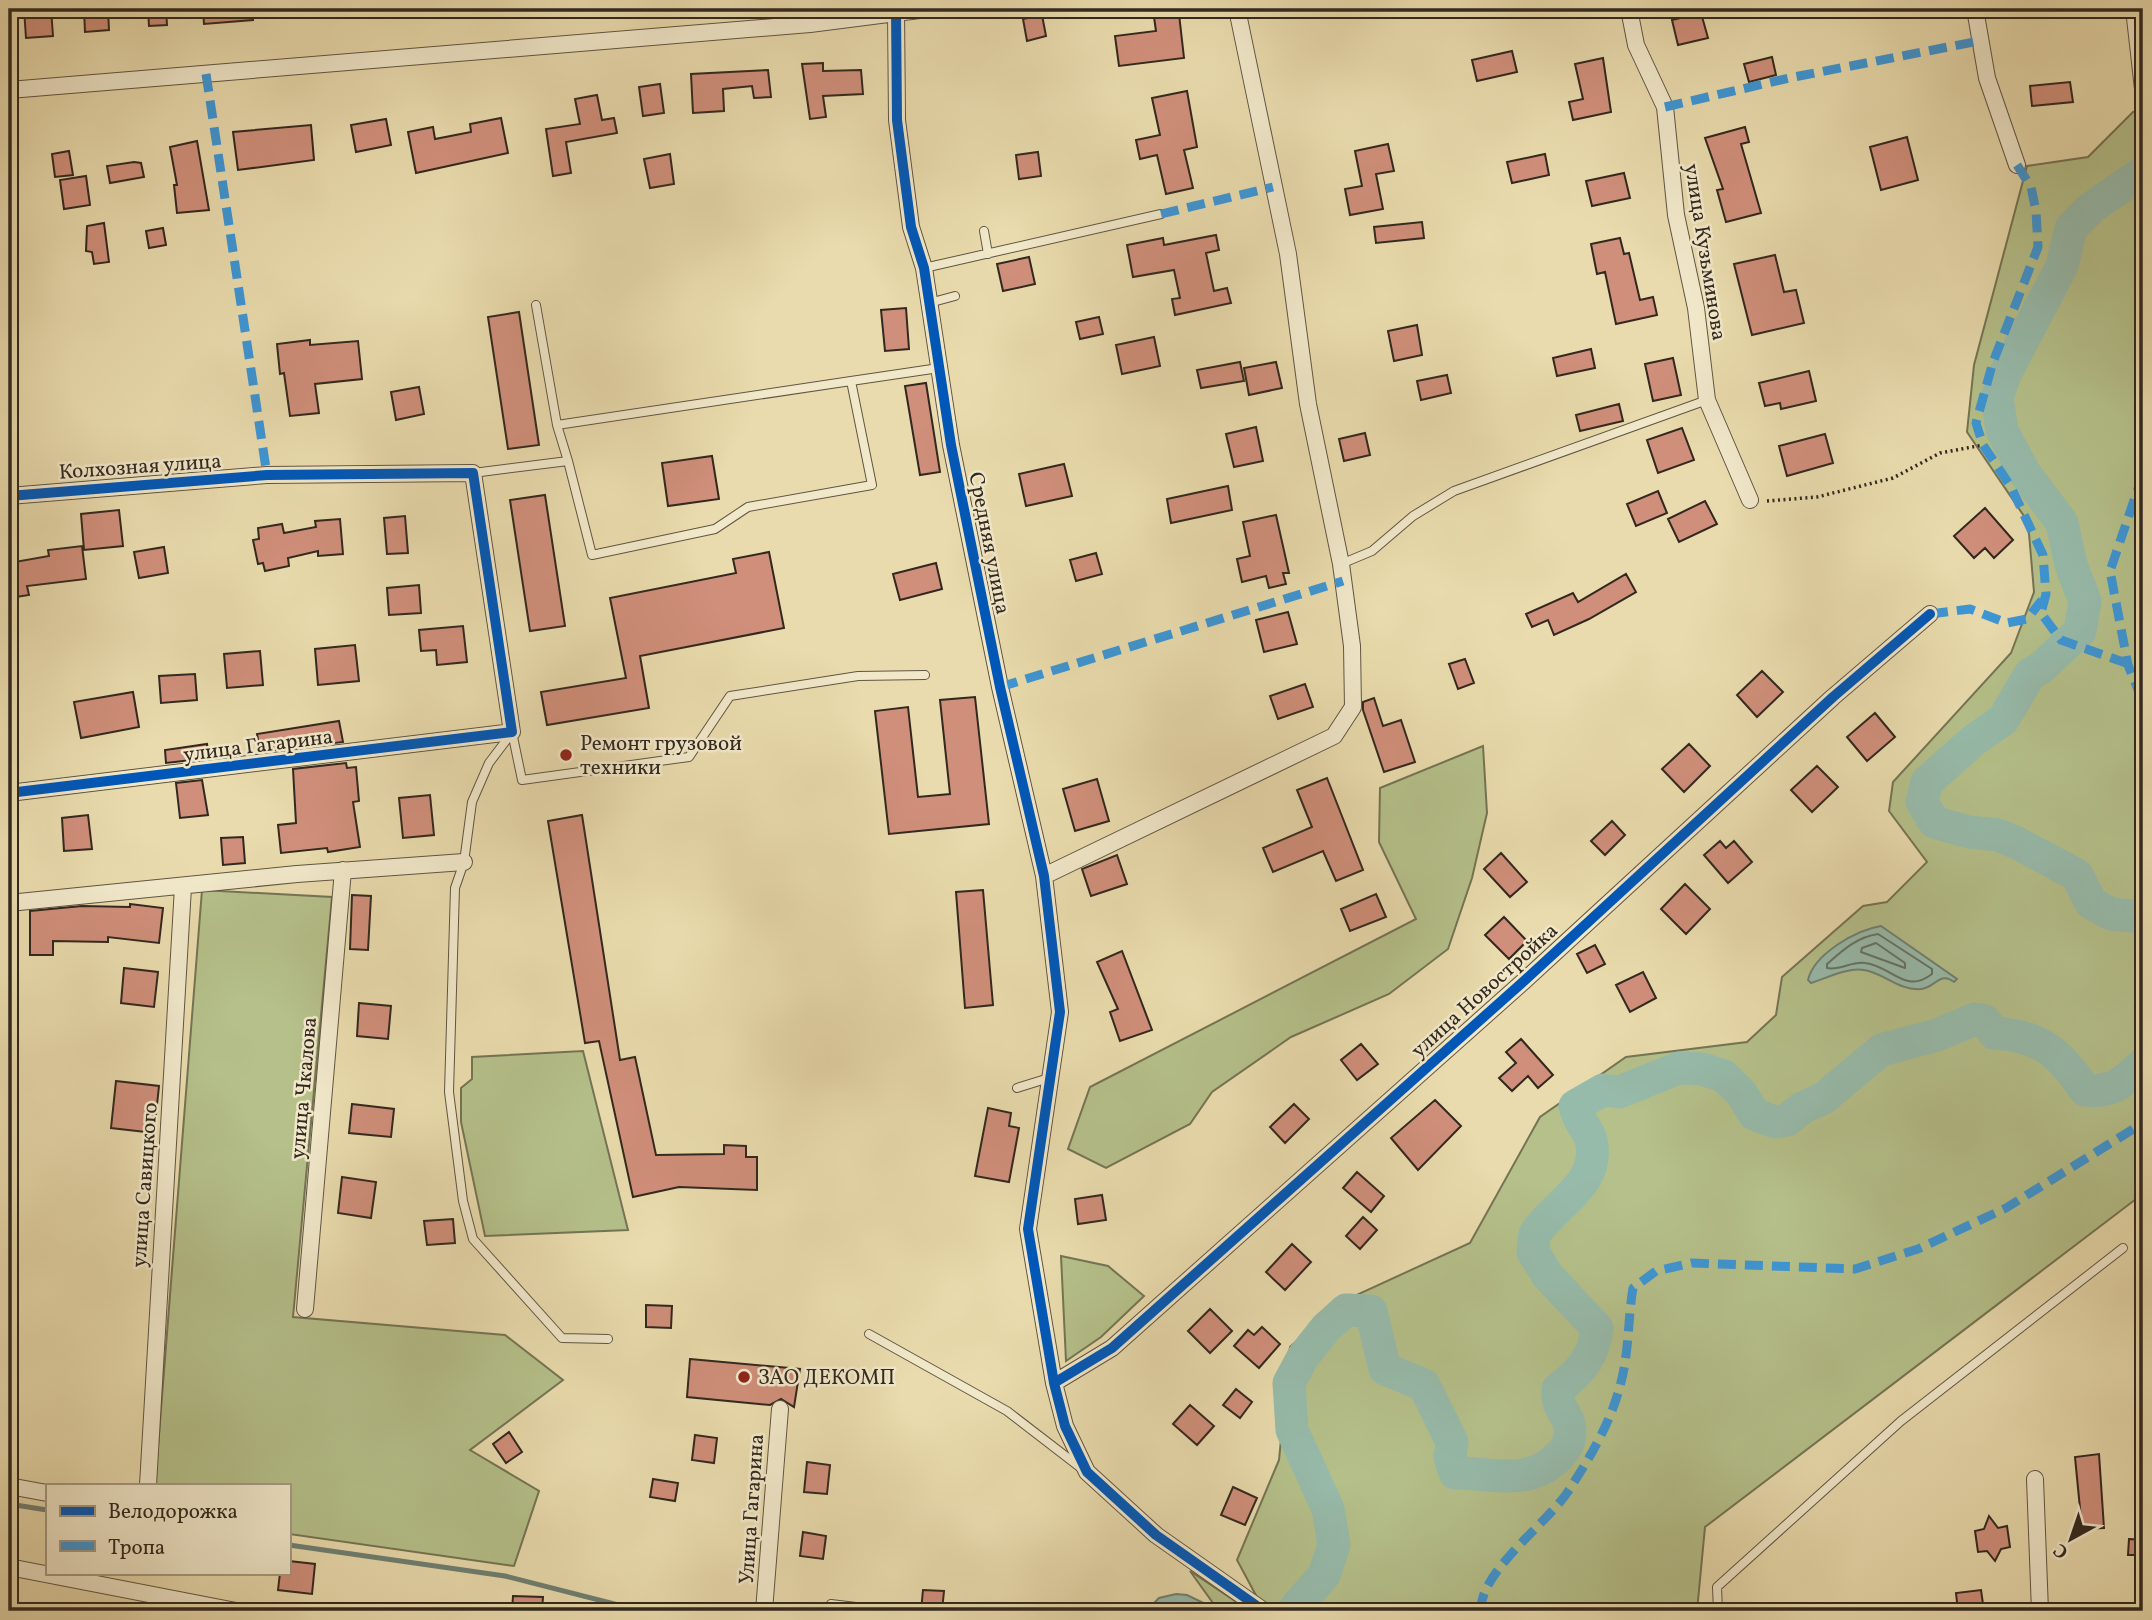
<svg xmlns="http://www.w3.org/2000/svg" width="2152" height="1620" viewBox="0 0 2152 1620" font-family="Vollkorn,serif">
	<rect width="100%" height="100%" fill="#e9dbad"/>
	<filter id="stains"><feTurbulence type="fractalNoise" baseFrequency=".00286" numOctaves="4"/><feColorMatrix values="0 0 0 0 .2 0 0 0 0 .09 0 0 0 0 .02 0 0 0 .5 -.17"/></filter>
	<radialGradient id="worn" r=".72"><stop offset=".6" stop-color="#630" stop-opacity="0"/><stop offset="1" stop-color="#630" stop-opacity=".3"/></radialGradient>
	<path fill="#b5c08a" stroke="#747454" stroke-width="2" d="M2143,110V1201L2136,1199L1705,1527L1697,1611H1274L1259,1601L1237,1560L1279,1460L1290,1347L1339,1303L1470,1243L1540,1117L1626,1057L1747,1042L1776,1015L1782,977L1863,906L1887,902L1927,862L1889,811L1893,782L2011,653L2034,592L2028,522L1967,432L1974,365L2027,166L2088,157L2133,112Z
		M1483,746L1487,813L1472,878L1448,949L1389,994L1291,1037L1212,1092L1190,1124L1106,1168L1068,1149L1090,1087L1416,919L1379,842L1380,788Z
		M202,890L332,897L293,1317L505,1335L563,1380L470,1450L539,1491L514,1566L289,1534V1485H155Z
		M583,1051L628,1230L485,1236L461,1122V1088L472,1079V1057Z
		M1061,1256L1108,1266L1144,1296L1101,1337L1066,1361Z
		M1190,1571L1250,1611L1218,1610Z"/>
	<path fill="#97bbab" stroke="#6f8073" stroke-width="2" d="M1881,926L1957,979L1954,982C1939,971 1935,988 1921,989C1899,991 1884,973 1864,970C1848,967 1827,978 1811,983L1808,980C1814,954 1856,930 1881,926Z
		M1176,1594L1187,1595L1220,1611H1146L1159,1598Z"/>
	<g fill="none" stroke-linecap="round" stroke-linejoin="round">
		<path stroke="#647265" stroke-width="2" d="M1878,934L1932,969V974C1905,995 1892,966 1865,963C1852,961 1839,971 1827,968V964C1843,950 1857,937 1878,934Z
			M1876,943L1905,963V968L1861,952L1862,948Z"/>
		<path stroke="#6f8073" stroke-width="5" d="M9,1504L47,1510
			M289,1545L505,1576L642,1611"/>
		<path stroke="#97bbab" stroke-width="33" d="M2143,172L2091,208L2071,228L2062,266L2005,374L1997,398L2002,430L2009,444L2024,472L2062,523L2071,565L2085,601L2080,631L2041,668L2030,674L2003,720L1974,740L1927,782L1922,802L1934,822L1969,832L1998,835L2017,843L2077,875L2091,903L2111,914L2143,917
			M1296,1607L1324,1575L1334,1545L1328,1509L1292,1430L1289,1383L1303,1357L1326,1328L1346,1310L1371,1311L1385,1369L1424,1385L1452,1442L1450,1458L1455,1473C1492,1473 1528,1487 1558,1457C1566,1449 1571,1442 1570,1429C1569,1413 1556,1410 1558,1389C1581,1372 1594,1356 1597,1328L1548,1276L1533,1252C1534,1245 1533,1236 1537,1231C1558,1202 1601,1183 1591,1140C1588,1129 1578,1122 1575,1106L1603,1090L1619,1092L1679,1068L1702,1069L1724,1076L1742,1094L1754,1114L1775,1122L1787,1120L1802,1108L1824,1098L1881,1050L1937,1035L1975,1019L1985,1021L1994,1033C2041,1036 2059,1052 2085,1090C2111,1094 2125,1081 2143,1064"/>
	</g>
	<path fill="#d08f7b" stroke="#32281f" stroke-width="2" d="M24,9H51L53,36L26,38Z
		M84,9H108L109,30L85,32Z
		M148,9H166L167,25L149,26Z
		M203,9H253V20L204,24Z
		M1701,13L1708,38L1678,45L1672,20Z
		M1179,14L1184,58L1119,66L1115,36L1156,31L1154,17Z
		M1042,15L1046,36L1027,41L1023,19Z
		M1512,51L1517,72L1477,81L1472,60Z
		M1772,57L1776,75L1749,82L1744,64Z
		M1603,58L1611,112L1573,120L1569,102L1583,99L1575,64Z
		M823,63V71L861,70L863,94L823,96L826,117L810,119L802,64Z
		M768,70L771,97L754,98L752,86L723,89L724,111L693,113L691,74Z
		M2070,82L2073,102L2032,106L2030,86Z
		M660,84L664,113L643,116L639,87Z
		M1187,91L1197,147L1184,150L1193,188L1166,194L1157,155L1140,159L1136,140L1160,135L1152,98Z
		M597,95L602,120L614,118L617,133L566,142L571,173L553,176L546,129L580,124L575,99Z
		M501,118L508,153L416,173L408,132L433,127L435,139L471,132L470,124Z
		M386,119L391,145L356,152L351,125Z
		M311,125L314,160L238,170L233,132Z
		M1745,127L1749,142L1741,144L1761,213L1726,222L1717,190L1723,189L1705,138Z
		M1907,137L1918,180L1881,190L1870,147Z
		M197,141L209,210L177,213L174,185H177L170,147Z
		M1388,144L1394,171L1376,174L1383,209L1350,215L1345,189L1362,186L1355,151Z
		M69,151L73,175L55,177L52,154Z
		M1038,152L1041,176L1019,179L1016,155Z
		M670,154L674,184L650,188L644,159Z
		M1545,154L1549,175L1512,183L1507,162Z
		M134,162L141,163L144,177L110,183L107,166Z
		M1624,173L1630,198L1592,206L1586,181Z
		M86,176L90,205L64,209L60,180Z
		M1422,222L1424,238L1376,243L1374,227Z
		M104,223L109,262L94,264L92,252L86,251L87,226Z
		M163,228L166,245L149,248L146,231Z
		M1216,235L1219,250L1206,253L1214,291L1227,288L1231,303L1175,315L1172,299L1180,298L1174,270L1133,277L1127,245L1163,238L1164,245Z
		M1620,238L1624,254L1629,253L1640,300L1653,297L1657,315L1616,324L1605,272L1597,274L1591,244Z
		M1775,255L1784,292L1796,290L1804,323L1752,335L1734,264Z
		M1029,257L1035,284L1003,291L997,264Z
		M906,308L909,349L885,351L881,310Z
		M519,312L539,445L508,449L488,317Z
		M1099,317L1103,334L1080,339L1076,322Z
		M1417,325L1422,355L1394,361L1388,331Z
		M1154,337L1160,366L1122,374L1116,345Z
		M310,340V345L358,341L362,379L315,384L319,413L290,416L284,373L280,374L277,344Z
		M1591,349L1595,368L1557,376L1553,358Z
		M1673,358L1681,395L1653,401L1645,364Z
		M1240,362L1244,381L1201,388L1197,370Z
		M1276,362L1282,388L1249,395L1244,368Z
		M1809,371L1816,401L1781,409L1780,403L1765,406L1759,383Z
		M1447,375L1451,393L1421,400L1417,381Z
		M926,383L940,472L920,475L905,386Z
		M419,387L424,414L396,420L391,392Z
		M1619,404L1623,421L1580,431L1576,415Z
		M1256,427L1263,461L1234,467L1226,434Z
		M1682,428L1694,460L1658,473L1647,440Z
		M1365,433L1370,455L1344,461L1339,439Z
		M1825,434L1833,463L1787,476L1779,446Z
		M712,456L719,499L668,506L662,463Z
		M1064,464L1072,496L1026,506L1019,474Z
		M1228,486L1232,510L1171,523L1167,499Z
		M1658,491L1667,513L1636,526L1627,504Z
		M545,495L565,626L530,631L510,500Z
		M1705,501L1717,524L1679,542L1668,519Z
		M1985,508L2013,540L1994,558L1985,548L1974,558L1954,536Z
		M119,510L123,546L84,550L81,514Z
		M1276,515L1289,573H1283L1286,584L1269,588L1266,576L1242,582L1237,559L1250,556L1243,522Z
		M405,516L408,553L387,554L384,518Z
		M340,519L343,554L318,556V551L288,558L289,566L265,571L263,563L258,564L253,540L259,539L258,528L282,524L284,533L316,527L315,521Z
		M82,546L86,579L27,586L29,595L9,598V563L49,556L48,550Z
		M164,547L168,573L139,578L134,552Z
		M769,552L784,628L640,656L649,708L547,725L541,692L626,678L610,598L736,573L733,559Z
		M1096,553L1102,574L1076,581L1070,560Z
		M936,563L942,589L900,600L893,574Z
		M1626,574L1636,592L1589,619L1554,635L1548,620L1532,627L1526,614L1573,593L1578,602Z
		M419,585L421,613L389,615L387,588Z
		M1288,612L1297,644L1264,652L1256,620Z
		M463,626L467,662L437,665L436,650L421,651L419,630Z
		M355,645L359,681L318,685L315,649Z
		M260,651L263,685L227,688L224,654Z
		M1465,659L1474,683L1458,689L1449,664Z
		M1762,671L1783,692L1757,717L1737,695Z
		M195,674L197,700L161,703L159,676Z
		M1305,684L1313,707L1278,719L1270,696Z
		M133,692L139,727L81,738L74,702Z
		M975,697L989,824L889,834L875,711L908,707L918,797L950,794L940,700Z
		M1374,698L1383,726L1401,720L1415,762L1384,772L1363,710V702Z
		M1875,713L1895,737L1867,761L1847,737Z
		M339,721L343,742L260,752L257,734Z
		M207,744L209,758L166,763L165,750Z
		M1689,744L1710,766L1684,792L1662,769Z
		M346,763L347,768L356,767L359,801L353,802L360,847L328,852L327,848L281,853L278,825L296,823L293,769Z
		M1817,766L1838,787L1812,812L1791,790Z
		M1327,778L1363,870L1336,881L1323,851L1273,872L1263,848L1312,827L1297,790Z
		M1097,779L1109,821L1075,831L1063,789Z
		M202,780L208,815L180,818L176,783Z
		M430,795L434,835L403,838L399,798Z
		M88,815L92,849L64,851L62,818Z
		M582,815L620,1060L635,1057L656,1155L724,1154V1145L746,1146V1157H757V1190L679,1187L633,1197L599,1041L585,1043L548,821Z
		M1612,821L1625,835L1605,855L1591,841Z
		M243,837L245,863L223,865L221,838Z
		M1720,841L1726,848L1734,841L1752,862L1728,883L1704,855Z
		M1501,853L1527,882L1510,897L1484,869Z
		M1117,855L1127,884L1091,896L1082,869Z
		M1685,884L1710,909L1686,934L1661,909Z
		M983,890L993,1005L965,1008L956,892Z
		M1376,894L1386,917L1350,931L1341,909Z
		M352,895L371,896L368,950L350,949Z
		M130,904L163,908L159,943L108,937V942L53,941V955H30V911L82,906L130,907Z
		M1504,917L1527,941L1509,959L1485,935Z
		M1595,945L1605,964L1587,973L1577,954Z
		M1122,951L1152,1030L1120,1041L1110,1012L1118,1009L1097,962Z
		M124,968L158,972L154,1007L121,1003Z
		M1643,972L1656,998L1630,1012L1616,985Z
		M359,1003L391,1006L388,1039L357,1036Z
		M1521,1039L1553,1075L1538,1088L1528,1076L1512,1091L1499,1078L1516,1063L1506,1052Z
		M1361,1044L1378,1064L1357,1080L1341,1060Z
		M116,1081L159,1086L154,1133L111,1128Z
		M1435,1100L1461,1126L1418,1170L1391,1138Z
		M352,1104L394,1109L391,1137L349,1133Z
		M1294,1104L1309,1119L1285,1143L1270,1127Z
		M988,1108L1011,1113L1009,1126L1019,1128L1009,1182L975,1176Z
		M1357,1172L1384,1196L1371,1212L1343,1188Z
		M342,1177L376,1182L371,1218L338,1213Z
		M1102,1195L1106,1220L1078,1224L1075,1199Z
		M1363,1217L1377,1230L1360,1249L1346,1236Z
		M453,1219L455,1243L427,1245L424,1221Z
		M1292,1244L1311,1262L1285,1290L1266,1272Z
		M646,1305L672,1306L671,1328L646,1327Z
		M1210,1309L1232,1331L1210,1353L1188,1331Z
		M1262,1327L1280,1344L1259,1368L1234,1346L1248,1330L1254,1335Z
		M690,1359L800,1369L794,1407L781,1399L770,1405L687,1397Z
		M1236,1389L1252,1402L1240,1418L1223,1405Z
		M1190,1405L1214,1426L1197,1445L1173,1424Z
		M509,1432L522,1452L506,1463L493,1444Z
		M695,1435L717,1438L714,1463L692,1460Z
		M2099,1454L2104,1528L2082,1529L2075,1457Z
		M807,1462L830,1465L827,1494L804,1492Z
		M653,1479L678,1483L675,1501L650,1497Z
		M1233,1487L1257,1498L1245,1525L1221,1515Z
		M1989,1516L1998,1528L2007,1526L2010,1547L2001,1549L1995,1561L1987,1551L1978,1552L1975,1531L1984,1529Z
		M803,1532L826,1536L823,1559L800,1556Z
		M2129,1539L2143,1540V1555H2128Z
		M289,1561L315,1564L312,1594L278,1590L280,1573H289Z
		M923,1590L944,1591L942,1611H921Z
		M1981,1590L1984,1611H1958L1956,1593Z
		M513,1596L543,1597L542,1611H512Z"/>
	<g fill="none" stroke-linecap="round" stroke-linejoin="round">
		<g stroke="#605542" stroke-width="10">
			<path id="lane" d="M984,231L988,254
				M924,268L1161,214
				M929,303L955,296
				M851,381L939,368
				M557,425L568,461
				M473,473L568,461L592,555L715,529L748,507L872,485L851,381L557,425L536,305
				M1341,564L1372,551L1413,516L1454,491L1707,400
				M512,732L522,780L689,757L730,696L858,676L925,675
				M511,734L489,763L472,802L464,862L455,888L449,1092L463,1201L473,1239L562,1338L608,1339
				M1017,1088L1049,1078
				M869,1334L1007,1411L1081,1468
				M831,1604L889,1611
				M1718,1611L1717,1587L1901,1421L2123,1248"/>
		</g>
		<g stroke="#605542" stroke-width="18">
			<path id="street" d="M896,9L897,120L911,227L924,268L951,445L1000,687L1044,876L1060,1012L1028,1229L1054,1383L1065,1426L1087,1472L1156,1535L1264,1611
				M1629,9L1636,45L1665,107L1676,215L1696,308L1707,400L1750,500
				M1975,9L1987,78L2017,165
				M2134,9L2143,89
				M9,90L810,24L927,9
				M9,496L267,475L473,473L512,732L9,793
				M1044,876L1334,736L1353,707L1352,646L1341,564L1308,404L1288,254L1237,9
				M9,903L297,874L464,862
				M305,1309L343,870
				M1054,1383L1112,1348L1524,981L1833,697L1930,614
				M2035,1479L2040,1611
				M148,1485L183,887
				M9,1486L47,1493
				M9,1567L236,1611
				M764,1611L780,1409"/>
		</g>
		<path stroke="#32281f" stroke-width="3.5" stroke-dasharray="2 3.5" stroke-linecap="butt" d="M1767,501L1817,497L1893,478L1940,453L1983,445"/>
		<use href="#lane" stroke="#f1e8ca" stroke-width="8"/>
		<use href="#street" stroke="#f1e8ca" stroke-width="16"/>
		<path stroke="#3d96d5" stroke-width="9" stroke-dasharray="18 9" stroke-linecap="butt" d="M206,74L267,475
			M1665,107L1789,78L1979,41
			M2017,165L2031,187L2036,211L2038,247L1993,362L1976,423L1983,445L2011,487L2043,555L2046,594L2041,613L2061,640L2143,669
			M1161,214L1273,187
			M2143,474L2110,571L2128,665L2143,702
			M1930,614L1970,609L2007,623L2027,619L2042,600
			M1000,687L1343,581
			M1481,1611C1479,1573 1544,1526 1567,1493C1590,1458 1613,1419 1622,1378C1629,1349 1628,1317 1633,1288L1656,1271L1692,1263L1855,1269L1918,1249L2006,1208L2143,1123"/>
		<g stroke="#f1e8ca" stroke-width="15">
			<path id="cycleway" d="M896,9L897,120L911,227L924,268L951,445L1000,687L1044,876L1060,1012L1028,1229L1054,1383L1065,1426L1087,1472L1156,1535L1264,1611
				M9,496L267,475L473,473L512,732L9,793
				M1054,1383L1112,1348L1524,981L1833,697L1930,614"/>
		</g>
		<use href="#cycleway" stroke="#0057b8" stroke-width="10"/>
	</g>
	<g fill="#8f2418" stroke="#f1e8ca" stroke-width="2.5">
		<circle cx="566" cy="755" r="7"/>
		<circle cx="744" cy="1377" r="7"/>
	</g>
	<g text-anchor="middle" stroke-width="5" stroke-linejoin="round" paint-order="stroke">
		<g font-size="21" fill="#32281f" stroke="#f1e8ca">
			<text transform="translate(1706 252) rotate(81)" y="7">улица Кузьминова</text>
			<text transform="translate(140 466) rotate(-4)" y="7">Колхозная улица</text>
			<text transform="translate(990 543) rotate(79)" y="7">Средняя улица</text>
			<text transform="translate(258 745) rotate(-7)" y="7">улица Гагарина</text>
			<text transform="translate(1484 990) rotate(-42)" y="7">улица Новостройка</text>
			<text transform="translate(303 1088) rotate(-85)" y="7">улица Чкалова</text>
			<text transform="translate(144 1185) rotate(-86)" y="7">улица Савицкого</text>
			<text transform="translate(751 1509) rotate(-86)" y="7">Улица Гагарина</text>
		</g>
		<g font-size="21" fill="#32281f" stroke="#f1e8ca" text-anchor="start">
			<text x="580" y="750">Ремонт грузовой<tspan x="580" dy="24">техники</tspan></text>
			<text x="758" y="1384">ЗАО ДЕКОМП</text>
		</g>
	</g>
	<rect width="2152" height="1620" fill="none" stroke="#e9dbad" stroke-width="35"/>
	<rect x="10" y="10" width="2131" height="1599" fill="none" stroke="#32281f" stroke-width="3.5"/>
	<rect x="18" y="18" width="2117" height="1585" fill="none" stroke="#32281f" stroke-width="2"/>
	<rect x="46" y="1484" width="245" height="91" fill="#f1e8ca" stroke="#a59b86" stroke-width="2"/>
	<rect x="60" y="1506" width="35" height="10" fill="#0057b8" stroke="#a59b86" stroke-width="2"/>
	<text x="108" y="1518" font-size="21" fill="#32281f">Велодорожка</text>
	<rect x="60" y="1541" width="35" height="10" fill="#3d96d5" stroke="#a59b86" stroke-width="2"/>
	<text x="108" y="1554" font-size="21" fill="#32281f">Тропа</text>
	<g transform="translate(2071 1539) rotate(220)" stroke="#f1e8ca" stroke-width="5" paint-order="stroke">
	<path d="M0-5L12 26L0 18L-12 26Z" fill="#32281f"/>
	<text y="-10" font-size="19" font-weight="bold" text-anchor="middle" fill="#32281f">С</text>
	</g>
	<rect width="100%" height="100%" filter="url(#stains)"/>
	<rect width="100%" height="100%" fill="url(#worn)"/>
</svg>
